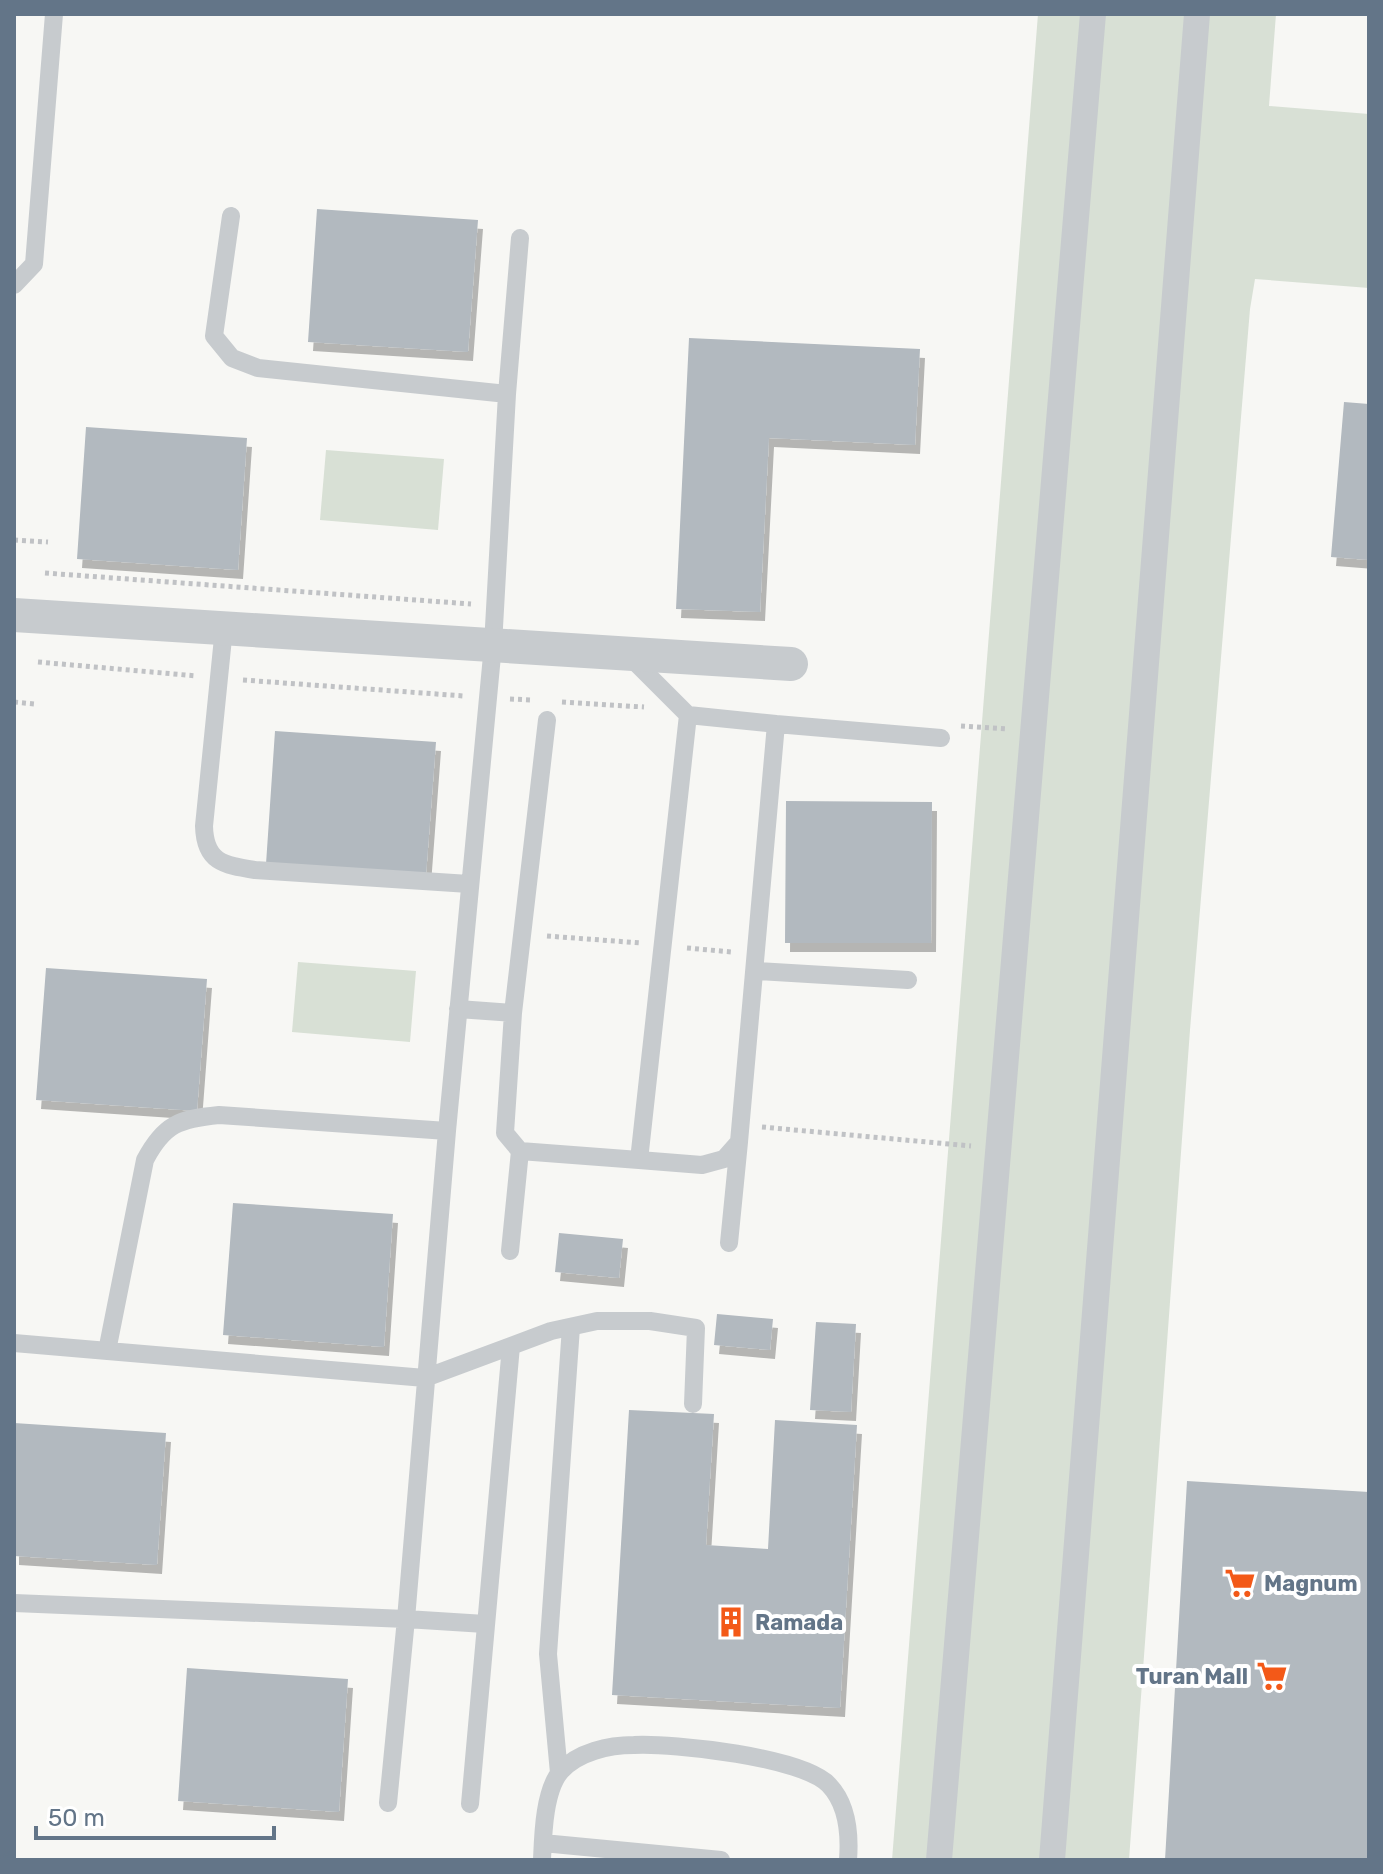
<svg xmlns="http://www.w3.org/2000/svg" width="1383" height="1874" viewBox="0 0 1383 1874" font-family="Rubik,sans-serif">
	<defs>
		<filter id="shadow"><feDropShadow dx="5" dy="9" stdDeviation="0" flood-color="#0004"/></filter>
	</defs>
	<rect width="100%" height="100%" fill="#f7f7f4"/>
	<path fill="#d8e0d5" d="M1038,14H1276L1269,106L1369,114V288L1255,279L1250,309L1190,1030L1129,1860H892Z
		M326,450L444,459L438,530L320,520Z
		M298,962L416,971L410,1042L292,1032Z"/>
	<path fill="#b2b9bf" filter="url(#shadow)" d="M317,209L478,220L468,352L308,342Z
		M689,338L920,349L915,445L769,438L760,612L676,609Z
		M1344,402L1369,404V560L1331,557Z
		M86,427L247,438L238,570L77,559Z
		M275,731L436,742L426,875L266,864Z
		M786,801L932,802L931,943H785Z
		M46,968L207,979L197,1111L36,1100Z
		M233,1203L393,1214L384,1347L223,1335Z
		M559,1233L623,1239L619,1278L555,1272Z
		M717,1314L773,1319L770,1350L714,1345Z
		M816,1322L856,1324L851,1412L810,1410Z
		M629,1410L714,1414L706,1545L768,1549L775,1420L857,1425L840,1708L612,1695Z
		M14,1423L166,1433L157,1565L14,1556Z
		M1187,1481L1369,1492V1860H1165Z
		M187,1668L348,1679L339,1812L178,1801Z"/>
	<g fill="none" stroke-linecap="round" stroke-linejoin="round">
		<path stroke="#c0c2c5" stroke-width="5" stroke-dasharray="4 4" stroke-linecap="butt" d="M14,540L48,542
			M45,573L471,604
			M38,662L197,676
			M243,680L464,696
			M510,699L532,700
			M14,702L35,704
			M562,702L644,707
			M961,726L1007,729
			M547,936L641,943
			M687,948L732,952
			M762,1127L971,1146"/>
		<path stroke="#c7cbce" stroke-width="18" d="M231,216L214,336L232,358L258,368L507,394
			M14,285L34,264L54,14
			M224,628L204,826C205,862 223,865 255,870L469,884
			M776,724L941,738
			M756,971L908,980
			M458,1009L513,1013L547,720
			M513,1013L505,1133L520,1151L639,1160L688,715L629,656
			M639,1160L702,1165L724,1159L739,1142L776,724L688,715
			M729,1243L739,1142
			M510,1251L520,1151
			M14,1343L425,1378L551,1331L597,1321H650L696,1328L693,1404
			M107,1351L145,1160C164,1124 179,1119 219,1115L447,1131
			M14,1603L406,1619L447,1131L493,645L507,394L520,238
			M559,1773L548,1654L571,1327
			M388,1803L406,1619L485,1624
			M470,1804L511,1346
			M543,1843L721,1860
			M542,1860C543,1836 544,1790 561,1771C578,1752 609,1745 634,1745C674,1743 803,1757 829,1785C848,1805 850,1834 848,1860"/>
		<path stroke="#c7cbce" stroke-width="26" d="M939,1860L1093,14
			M1052,1860L1197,14"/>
		<path stroke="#c7cbce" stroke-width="34" d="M14,615L791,664"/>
	</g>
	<defs>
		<g id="supermarket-bare" transform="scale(2.4)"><path d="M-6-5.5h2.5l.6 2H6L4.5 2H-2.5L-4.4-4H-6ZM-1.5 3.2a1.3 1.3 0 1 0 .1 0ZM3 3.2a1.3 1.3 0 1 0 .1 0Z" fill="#f35918" stroke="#fff" stroke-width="2.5" paint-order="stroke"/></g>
		<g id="building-bare" transform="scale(2.4)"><path d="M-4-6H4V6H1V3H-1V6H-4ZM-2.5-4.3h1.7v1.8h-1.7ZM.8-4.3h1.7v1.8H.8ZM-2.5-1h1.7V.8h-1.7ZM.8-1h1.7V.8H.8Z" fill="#f35918" stroke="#fff" stroke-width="2.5" paint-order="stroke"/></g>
	</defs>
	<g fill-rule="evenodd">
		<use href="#supermarket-bare" x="1240" y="1583"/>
		<use href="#building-bare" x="731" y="1622"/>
		<use href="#supermarket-bare" x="1272" y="1676"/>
	</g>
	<g text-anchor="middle" stroke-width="8" stroke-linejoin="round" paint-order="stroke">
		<g font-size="22" font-weight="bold" fill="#637588" stroke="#fff" text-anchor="start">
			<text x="1264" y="1591">Magnum</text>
			<text x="755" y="1630">Ramada</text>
			<text x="1248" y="1684" text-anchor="end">Turan Mall</text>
		</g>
	</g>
	<rect width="1383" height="1874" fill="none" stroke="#637588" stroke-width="32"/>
	<path d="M36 1826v12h238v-12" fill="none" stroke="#637588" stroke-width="4"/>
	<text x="48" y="1826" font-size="24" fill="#637588" stroke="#ffffff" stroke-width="6" paint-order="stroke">50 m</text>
</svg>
